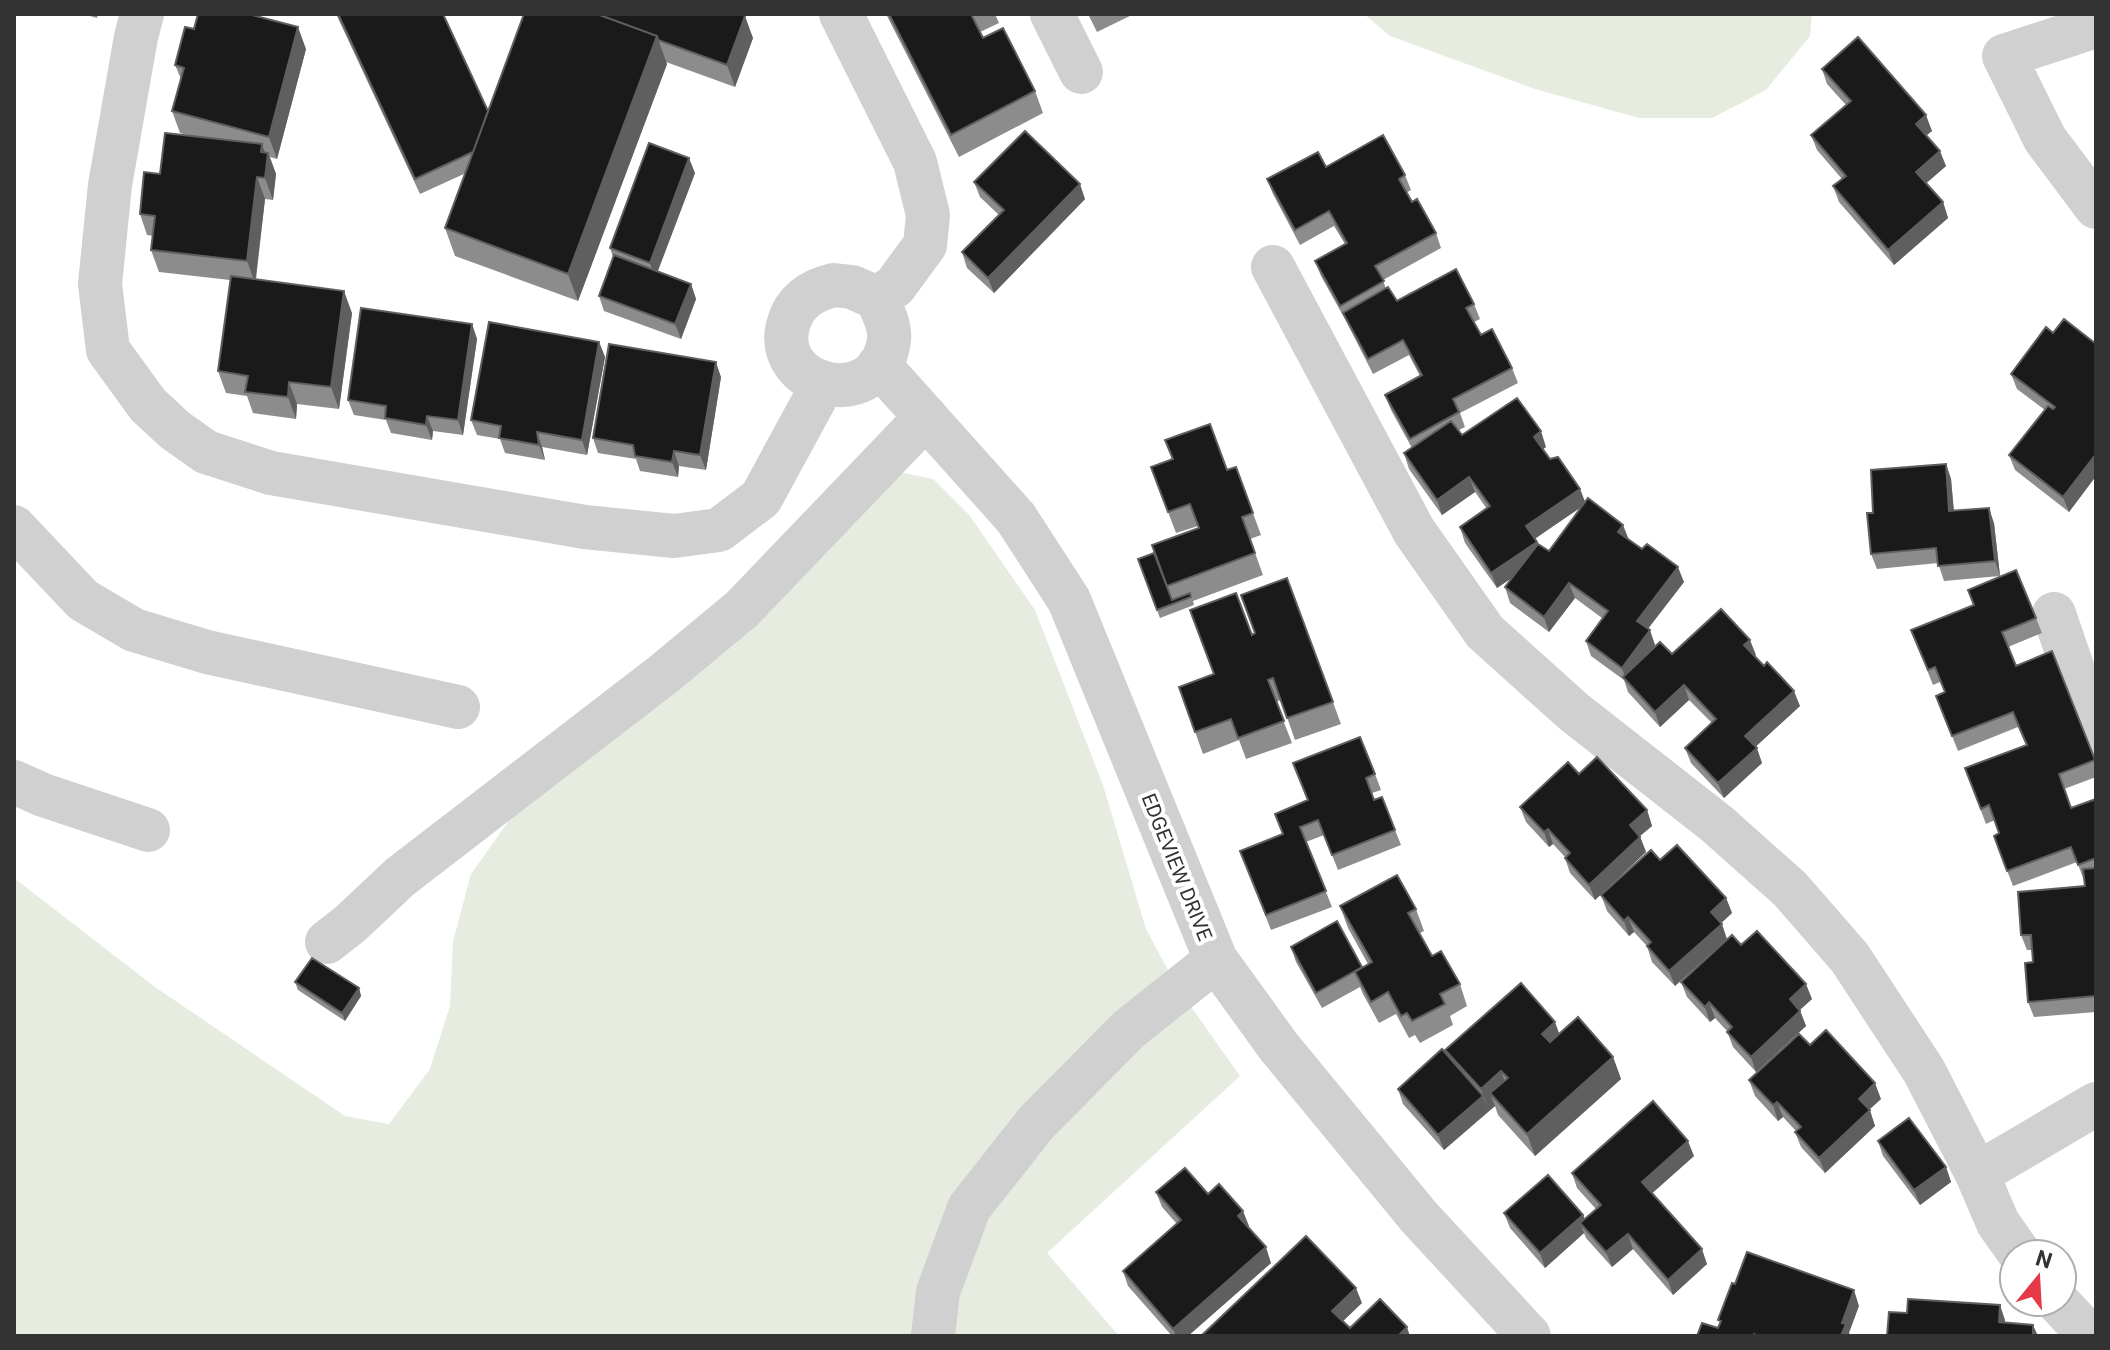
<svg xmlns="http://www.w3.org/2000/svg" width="2110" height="1350" viewBox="0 0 2110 1350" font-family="Roboto,sans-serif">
	<rect width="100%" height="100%" fill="#fff"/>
	<path fill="#e6ecdf" d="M1364,14H1812L1810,36L1766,90L1712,118H1639L1535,89L1390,36Z
		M904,473L933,479L970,516L1035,610L1103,785L1146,929L1177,987L1240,1076L1047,1253L1119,1336H14V878L155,987L345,1116L389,1124L430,1069L450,1006L453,941L471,874L518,808L663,702L876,488Z"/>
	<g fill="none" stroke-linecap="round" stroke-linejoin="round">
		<path stroke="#d0d0d0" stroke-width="44" d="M142,14L136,37L110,185L100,284L108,350L148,405L175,430L206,452L271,473L585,527L674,536L719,530L761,498L823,384
			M841,14L915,162L928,215L925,245L895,286L877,298
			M1052,14L1081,72
			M2096,26L2004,56L2045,139L2096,207
			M1273,267L1414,531L1485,632L1574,712L1717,824L1790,889L1850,958L1924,1071L1977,1174L1998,1223L2020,1254
			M834,285L852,287L877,298C882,311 891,325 889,340C880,414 768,389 789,322C796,300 813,290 834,285Z
			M879,365L1016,518L1069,600L1216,960L1279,1047L1419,1217L1529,1336
			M14,527L83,600L134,630L207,652L458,707
			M2054,614L2096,737
			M14,782L43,795L148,830
			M327,942L350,924L400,877L665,673L742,609L926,417
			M1977,1174L2096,1104
			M2058,1302L2090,1336
			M933,1336L938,1292L969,1208L1036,1123L1129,1029L1216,960"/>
	</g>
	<path fill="#8c8c8c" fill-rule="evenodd" d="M83,14H98L97,18Z
		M336,14H443L488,111L524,14L753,38L735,87L666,62L667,64L578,301L455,256L445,228L466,173L420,194Z
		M886,14H995L999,23L980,32L983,38L1035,91L1043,113L959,157Z
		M1088,14H1134L1097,32Z
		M306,49L277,159L270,157L276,174L273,200L265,199L256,280L352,313L339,409L297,404L296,419L253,413L247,396L226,393L218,371L230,280L159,272L151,250L153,236L147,235L140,214L160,174L191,136L180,133L172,111L181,79L175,65Z
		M1822,69L1932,131L1926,135L1946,166L1926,183L1943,202L1948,218L1894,265L1839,202L1833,186L1842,179L1817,150L1811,135L1846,105L1827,84Z
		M1326,167L1405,175L1411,190L1406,193L1412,202L1436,233L1441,248L1383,280L1386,289L1397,301L1474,304L1480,319L1474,322L1481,335L1512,368L1518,383L1460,413L1465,427L1459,430L1462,435L1546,447L1543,449L1550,459L1580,489L1585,503L1628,539L1684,582L1648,629L1655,645L1651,650L1672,654L1756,655L1755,656L1800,706L1755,747L1762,763L1724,798L1691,763L1685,748L1712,723L1689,700L1660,727L1628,692L1624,680L1591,656L1586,641L1602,618L1575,598L1549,632L1510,603L1505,587L1512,578L1497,588L1465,543L1460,527L1487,509L1475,492L1442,515L1409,469L1404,453L1412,448L1391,410L1385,395L1420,376L1409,355L1373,374L1346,321L1321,276L1315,261L1345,244L1334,226L1300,245L1273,194L1267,179ZM1582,506L1549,551L1537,544L1535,539Z
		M695,173L658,271L691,284L696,299L681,339L604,311L599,296L613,257L610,248Z
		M974,182L1085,199L994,293L967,268L962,252L999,215L980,197Z
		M472,324L477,339L463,435L433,431L432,440L391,433L386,420L354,415L348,400Z
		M2053,333L2096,344V476L2069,512L2015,470L2009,455L2045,410L2017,389L2011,374Z
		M599,342L605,357L587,455L542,447L545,460L505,453L500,439L477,435L471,420Z
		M721,377L706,470L679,466L678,477L640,471L636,459L598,453L593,438Z
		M1946,464L1951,479L1954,511L1994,523L2000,576L1944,581L1938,563L1877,569L1871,554L1873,513Z
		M1151,467L1227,470L1236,467L1261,535L1250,539L1263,575L1193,601L1194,605L1160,618L1138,559L1154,553L1199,528L1198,526L1176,533Z
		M1287,578L1341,724L1295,740L1281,700L1276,702L1292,743L1246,759L1239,740L1203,754L1179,687L1214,675L1252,635L1255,633Z
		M1968,590L2036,618L2042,633L2008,647L2016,666L2052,651L2096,764V777L2064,789L2071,808L2096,799V1012L2034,1017L2028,1002L2033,962L2032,950H2027L2021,935L2085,886L2084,880L2077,862L2013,886L1994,836L1999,833L1995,820L1986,824L1965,768L2026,745L2018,727L1958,751L1936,696L1945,692L1940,682L1933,685L1911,630L1973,605Z
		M1375,774L1381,790L1372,793L1374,800L1395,830L1401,845L1338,870L1324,835L1306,842L1332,907L1271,930L1240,851L1283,834L1275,814Z
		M1579,774L1647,810L1652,826L1640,836L1646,852L1595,900L1570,873L1565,858V857L1553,844L1549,847L1526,822L1520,807Z
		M1660,860L1726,898L1732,913L1721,923L1675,986L1652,962L1647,946L1634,932L1629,936L1607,911L1601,895Z
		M1340,906L1416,909L1424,931L1420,933L1432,956L1460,984L1467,1006L1450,1016L1453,1025L1420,1043L1415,1035L1409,1038L1396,1014L1379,1023L1363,994L1360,987L1322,1008L1296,962L1291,947L1362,968L1368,964L1348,928Z
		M1741,945L1812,999L1800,1010L1806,1026L1756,1072L1733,1047L1727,1031L1715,1018L1710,1022L1687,997L1681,982Z
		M295,982L359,988L361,996L345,1021L298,990Z
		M1560,1034L1613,1057L1621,1079L1535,1156L1498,1115L1495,1106L1444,1150L1403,1104L1398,1089L1447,1054L1445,1050Z
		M1810,1045L1881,1099L1869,1110L1875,1126L1825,1173L1801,1147L1795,1132L1796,1131L1783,1117L1778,1121L1755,1096L1749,1080Z
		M1878,1141L1946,1167L1951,1182L1920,1205L1883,1156Z
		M1694,1156L1652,1193L1707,1264L1673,1295L1633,1249L1612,1267L1586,1238L1584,1233L1545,1268L1510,1228L1504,1213L1583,1215L1585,1219L1596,1209L1577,1188L1572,1173Z
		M1156,1192L1208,1194L1243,1211L1248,1227L1271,1263L1188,1336H1172L1128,1286L1123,1271L1177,1224L1162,1207Z"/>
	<path fill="#5f5f5f" d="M745,16L753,38L735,87L727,65Z
		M298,27L306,49L277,159L269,137Z
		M657,36L667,64L578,301L568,274Z
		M1926,115L1932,131L1922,139L1916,124Z
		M262,144L267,159L268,153L276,174L273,200L265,178L261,152Z
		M1940,151L1946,166L1922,187L1916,172Z
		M689,158L695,173L655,278L650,263Z
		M257,177L265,199L255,283L247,261Z
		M1080,184L1085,199L994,293L988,278Z
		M1943,202L1948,218L1894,265L1888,250Z
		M691,284L696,299L681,339L675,324Z
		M344,291L352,313L339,409L331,387Z
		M472,324L477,339L463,435L458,420Z
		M599,342L605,357L587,455L582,440Z
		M716,362L721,377L706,470L700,455Z
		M289,382L297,404L296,419L288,397Z
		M427,416L433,431L432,440L426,425Z
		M1541,431L1546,447L1539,452L1534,437Z
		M537,432L542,447L545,460L539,445Z
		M674,451L679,466L678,477L672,462Z
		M2096,454V476L2069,512L2063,497Z
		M1946,464L1951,479L1955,526L1949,511Z
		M1469,477L1475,492L1442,515L1437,500Z
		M1580,489L1586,504L1531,541L1526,526Z
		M1989,508L1994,523L2000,576L1995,561Z
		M1623,525L1629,540L1618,532Z
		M1537,542L1542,557L1497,588L1491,573Z
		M1678,567L1684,582L1642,636L1637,621Z
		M1569,583L1575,598L1549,632L1544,617Z
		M1650,630L1655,645L1627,683L1622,668Z
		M1750,640L1756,655L1750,660L1744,645Z
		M1684,685L1689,700L1660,727L1655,712Z
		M1794,691L1800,706L1751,751L1745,736Z
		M1757,748L1762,763L1724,798L1718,783Z
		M1647,810L1652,826L1635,840L1630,825Z
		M1548,829L1553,844L1549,847L1544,832Z
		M1640,837L1646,852L1595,900L1589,885Z
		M1726,898L1732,913L1717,927L1711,912Z
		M1628,917L1634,932L1629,936L1624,921Z
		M1722,924L1727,939L1675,986L1669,971Z
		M1806,984L1812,999L1795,1014L1790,999Z
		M359,988L361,996L345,1021L342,1013Z
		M1709,1002L1715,1018L1710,1022L1705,1007Z
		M1800,1011L1806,1026L1756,1072L1751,1057Z
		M1555,1022L1563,1044L1550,1055L1542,1034Z
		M1613,1057L1621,1079L1535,1156L1527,1134Z
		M1501,1071L1509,1093H1490L1495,1106L1489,1111L1481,1089Z
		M1875,1083L1881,1099L1864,1114L1859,1099Z
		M1483,1096L1489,1111L1444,1150L1438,1135Z
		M1777,1102L1783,1117L1778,1121L1773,1105Z
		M1870,1110L1875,1126L1825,1173L1819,1158Z
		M1688,1141L1694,1156L1648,1197L1642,1182Z
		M1946,1167L1951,1182L1920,1205L1914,1190Z
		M1243,1211L1249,1226L1244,1231L1238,1216Z
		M1583,1215L1589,1230L1580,1223L1584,1233L1545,1268L1540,1253Z
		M1628,1234L1633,1249L1612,1267L1606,1252Z
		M1266,1247L1271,1263L1188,1336H1176L1173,1329Z
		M1702,1249L1707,1264L1673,1295L1668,1280Z
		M1356,1288L1362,1303L1338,1326L1332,1311Z
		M1854,1290L1859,1306L1849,1333L1851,1336H1841L1842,1323Z
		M2000,1305L2005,1320L2004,1336L1999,1322Z
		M2033,1325L2038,1336H2033Z
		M1407,1327L1410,1336H1398Z"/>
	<path fill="#1a1a1a" stroke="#5f5f5f" stroke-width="2" d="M198,14H248L298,27L269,137L172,111L184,68L175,65L185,27L194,29Z
		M338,14H443L488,111L473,152L415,179Z
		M524,14H597L657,36L568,274L445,228Z
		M597,14H740L745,16L727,65L658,40L657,36Z
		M889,14H971L983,38L1003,28L1035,91L951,135Z
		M1858,37L1926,115L1916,124L1940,151L1916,172L1943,202L1888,250L1833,186L1846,176L1811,135L1851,101L1822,69Z
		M1025,131L1080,184L988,278L962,252L1004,210L974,182Z
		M165,133L262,144L261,152L268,153L265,178L257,177L247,261L151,250L155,216L140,214L144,172L160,174Z
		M1383,135L1405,175L1399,179L1412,202L1417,199L1436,233L1375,266L1384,281L1340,306L1315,261L1347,243L1329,211L1295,230L1267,179L1318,152L1326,167Z
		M649,143L689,158L650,263L610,248Z
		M614,255L691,284L675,324L599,296Z
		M1456,269L1474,304L1466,308L1481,335L1492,329L1512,368L1453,399L1459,412L1410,439L1385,395L1422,375L1403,340L1368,359L1343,313L1388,287L1397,301Z
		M231,276L344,291L331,387L289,382L288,397L245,392L248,376L218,371Z
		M361,308L472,324L458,420L427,416L426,425L385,418L386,406L348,400Z
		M2064,319L2096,344V454L2063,497L2009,455L2048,406L2053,409L2055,407L2011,374L2046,327L2053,333Z
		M489,322L599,342L582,440L537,432L539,445L499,438L501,426L471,420Z
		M609,344L716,362L700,455L674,451L672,462L635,456L633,445L593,438Z
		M1517,398L1541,431L1534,437L1550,459L1558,457L1580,489L1526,526L1537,542L1491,573L1460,527L1490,506L1469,477L1437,500L1404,453L1451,421L1462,435Z
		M1210,424L1227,470L1236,467L1253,513L1242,517L1255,553L1167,586L1152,545L1199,528L1190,504L1168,512L1151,467L1173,459L1165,440Z
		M1946,464L1949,511L1989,508L1995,561L1938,566L1936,548L1871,554L1867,513H1873L1871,470Z
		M1588,498L1623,525L1618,532L1642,549L1647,544L1678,567L1637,621L1650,630L1622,668L1586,641L1608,611L1569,583L1544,617L1505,587L1538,544L1549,551Z
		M1154,553L1172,600L1190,593L1191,597L1157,610L1138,559Z
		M2016,570L2036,618L2002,632L2016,666L2052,651L2095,760L2059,774L2071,808L2096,799V858L2078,865L2071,847L2007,871L1994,836L1999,833L1989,805L1981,809L1965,768L2027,745L2020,729L2013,712L1952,736L1936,696L1945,692L1935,667L1928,670L1911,630L1974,605L1968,590Z
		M1287,578L1333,702L1287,718L1273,678L1268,680L1284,721L1238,738L1231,719L1195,732L1179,687L1214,674L1190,610L1236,593L1252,635L1255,633L1241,595Z
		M1721,609L1750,640L1744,645L1764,666L1767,662L1794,691L1745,736L1757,748L1718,783L1685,748L1716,719L1684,685L1655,712L1623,677L1660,642L1672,654Z
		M1360,737L1375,774L1366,778L1374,800L1382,797L1395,830L1332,855L1318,820L1300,827L1326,891L1266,915L1240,851L1283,834L1275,814L1308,800L1293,763Z
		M1597,757L1647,810L1630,825L1640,837L1589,885L1565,858L1570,853L1548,829L1544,832L1520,807L1568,762L1579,774Z
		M1677,845L1726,898L1711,912L1722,924L1669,971L1647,946L1651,942L1628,917L1624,921L1601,895L1651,850L1660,860Z
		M2096,868V1005L2095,996L2028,1002L2025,963L2033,962L2031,935H2021L2018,892L2085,886L2083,869Z
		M1397,875L1416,909L1408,913L1432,956L1441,951L1460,984L1440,994L1445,1004L1412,1021L1407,1013L1401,1016L1388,992L1371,1002L1355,972L1372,962L1340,906Z
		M1337,921L1362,967L1316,993L1291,947Z
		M1757,931L1806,984L1790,999L1800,1011L1751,1057L1727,1032L1732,1027L1709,1002L1705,1007L1681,982L1732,935L1741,945Z
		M312,958L359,988L342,1013L295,982Z
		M1521,983L1555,1022L1542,1034L1550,1042L1578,1017L1613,1057L1527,1134L1490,1093L1508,1078L1501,1071L1481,1089L1445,1050Z
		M1826,1030L1875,1083L1859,1099L1870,1110L1819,1158L1795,1132L1801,1127L1777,1102L1773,1105L1749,1080L1799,1034L1810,1045Z
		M1442,1049L1483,1096L1438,1135L1398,1089Z
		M1653,1101L1688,1141L1642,1182L1702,1249L1668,1280L1628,1234L1606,1252L1580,1223L1601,1205L1572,1173Z
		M1909,1118L1946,1167L1914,1190L1878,1141Z
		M1185,1168L1208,1194L1219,1184L1243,1211L1238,1216L1266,1247L1173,1329L1123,1271L1181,1220L1156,1192Z
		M1548,1175L1583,1215L1540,1253L1504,1213Z
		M1306,1236L1356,1288L1332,1311L1350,1328L1380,1299L1407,1327L1398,1336H1201Z
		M1747,1252L1854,1290L1842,1323L1846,1324L1841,1336H1759L1754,1334L1753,1336H1697L1702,1323L1718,1328L1721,1321L1718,1320L1732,1283L1735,1284Z
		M1908,1299L2000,1305L1999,1322L2033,1325V1336H1887L1889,1312L1907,1313Z"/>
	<g text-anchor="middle" stroke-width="8" stroke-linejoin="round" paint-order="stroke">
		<g font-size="20" fill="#333" stroke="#fff">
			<text transform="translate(1177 867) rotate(68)" y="7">EDGEVIEW DRIVE</text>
		</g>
	</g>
	<rect width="2110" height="1350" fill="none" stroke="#333333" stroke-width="32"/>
	<g transform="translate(2038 1278) rotate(18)"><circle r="38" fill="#ffffff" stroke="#adadad" stroke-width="2"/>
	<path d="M0-6L14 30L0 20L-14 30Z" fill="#e63946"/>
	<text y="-12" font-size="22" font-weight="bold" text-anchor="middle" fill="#333333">N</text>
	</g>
</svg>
